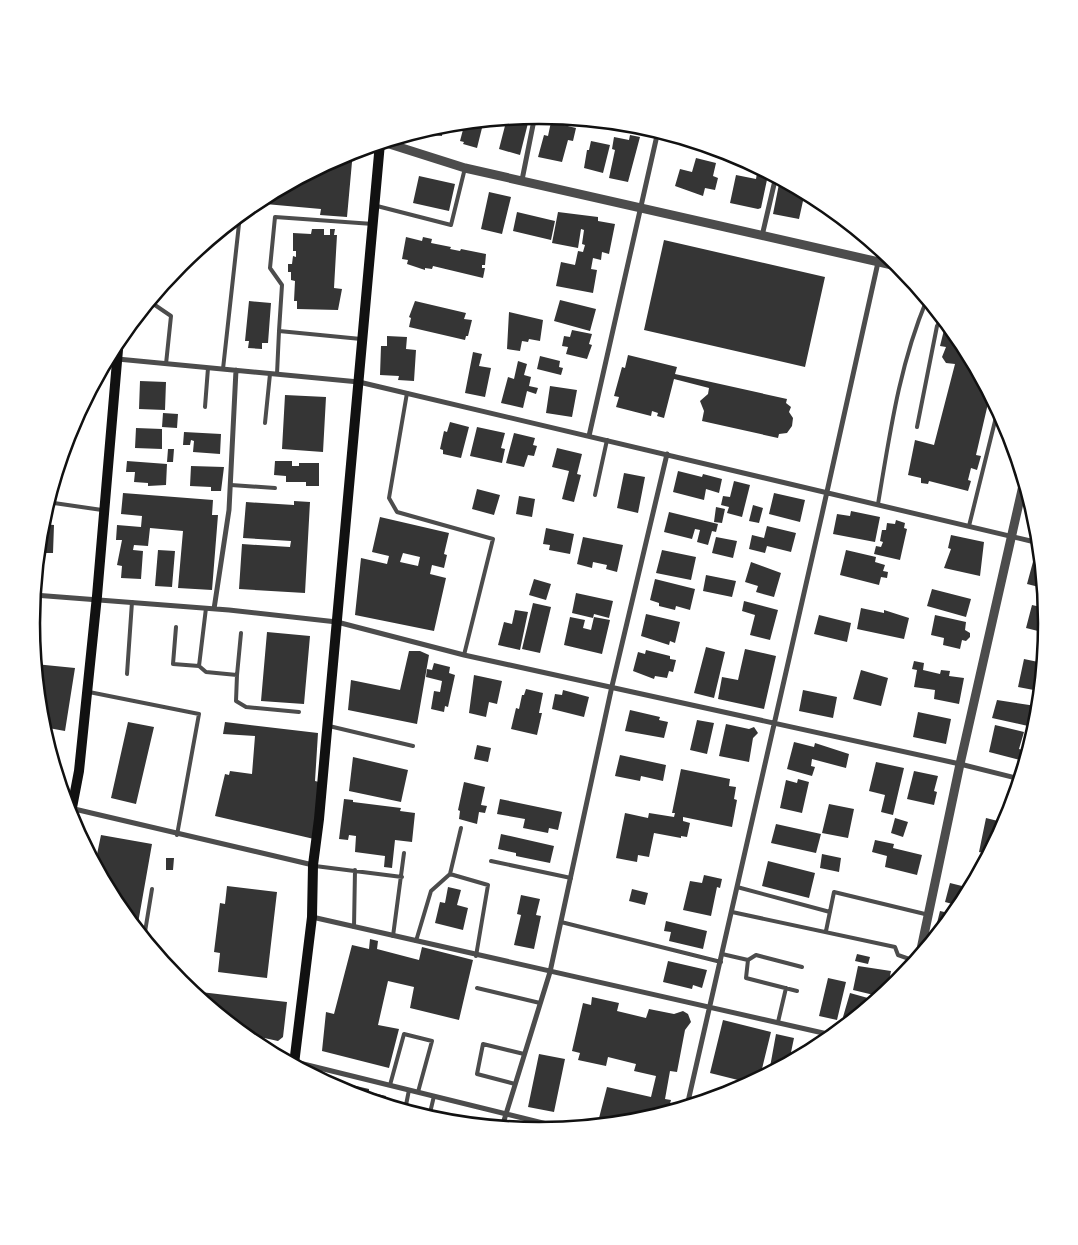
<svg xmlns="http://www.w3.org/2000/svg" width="1078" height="1245" viewBox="0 0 1078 1245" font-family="'Fira Sans',sans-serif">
	<rect width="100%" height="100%" fill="#fff"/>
	<path fill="#353535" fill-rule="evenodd" d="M520,117L529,119L520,155L499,149L507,118Z
		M484,120L477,148L463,144L464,142L460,141L465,122Z
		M551,122L576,128L573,141L568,140L562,162L538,157L544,135L548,136Z
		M440,124H443L442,136L413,133Z
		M630,135L640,137L628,182L609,178L615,150L612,149L614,137L629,140Z
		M591,141L610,145L603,173L584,168L587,150H589Z
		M353,151L347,217L320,215L321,209L254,203Z
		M696,158L716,163L713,176L718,178L715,190L705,188L703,196L675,186L680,169L692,172Z
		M757,173L768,175L761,208L758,209L730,203L736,175L756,179Z
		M419,176L455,184L449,211L413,203Z
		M780,179L805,192L799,219L773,214Z
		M489,192L511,197L502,234L481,229Z
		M517,212L555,221L551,240L513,231Z
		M558,212L598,217V221L615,224L609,254L602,252L601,260L593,258L591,269L597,270L593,293L556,286L561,262L575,265L578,251L583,252L585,245L582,244L584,230L581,229L578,248L552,243Z
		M312,229H324V235H330V229H335L334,235H337L334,288L342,289L338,310L297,309V301H294L295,281L291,280V272H288V264H292L293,256L296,257V251H293V233L311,234Z
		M406,237L422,241L423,237L432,239L431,243L451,247L450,249L460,251L461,249L486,254L485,265H482V268H485L483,278L433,266L432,269L425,268V270L407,264L408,260L402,259Z
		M664,240L825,277L805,367L644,330Z
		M560,300L596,309L590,331L554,321Z
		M249,301L271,303L268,343H262V349L248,348L249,341H245Z
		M415,301L466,313L464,319L472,320L468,336H466L465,340L409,327L411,318L409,317Z
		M509,312L543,320L540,341L529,339L528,342L522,341L520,351L507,349Z
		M946,322L961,341L990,395L976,455L981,456L977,470L971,468L968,480L971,481L968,491L929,481L928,484L921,483V478L908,475L915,440L934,445L955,364L946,363L942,357L946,347L940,346Z
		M572,330L592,334L589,344L592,345L587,359L566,354L568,347L562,346L564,336L570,337Z
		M387,336L407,337L406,349L416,350L414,381L398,380L399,376L380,375L381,346H387Z
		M473,352L482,354L479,366L491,368L485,397L465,393Z
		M628,355L677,367L675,374L787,399L786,403L791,407L789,412L793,418L792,426L787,433L779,434L778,438L702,421L704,411L700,401L708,394L709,388L674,379L664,418L657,416L658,413L652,411L651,416L616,407L619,397L614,396L622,367L625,368Z
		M540,356L560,361L559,367L563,368L561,375L537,369Z
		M518,361L527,364L524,375L531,377L529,386L538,388L536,394L527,391L523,408L501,403L508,377L514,379Z
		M140,381L166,382L165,410L139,409Z
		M550,386L577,390L572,417L546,413Z
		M285,395L326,397L323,452L282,449Z
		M163,413L178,414L177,428L162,427Z
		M450,422L469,427L461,458L443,454V450L440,449L444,431L447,432Z
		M477,427L505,433L501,448L505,449L502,463L470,456Z
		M136,428L162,429V449L135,448Z
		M184,432L221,434L220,454L193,452L194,441L191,440L190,445H183Z
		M514,433L535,438L533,445L537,446L534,456L528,455L524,467L506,463Z
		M557,448L582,454L577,474L581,475L574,502L562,499L569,471L552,467Z
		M168,449H174L173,462H167Z
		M127,461L167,464L166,485L148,486V483L134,482L135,472H126Z
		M275,461H292V466H299V463H319V486H306V482H286V476L274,475Z
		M191,466L224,467L221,491H211V487L190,486Z
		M678,471L702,477L703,474L722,479L719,493L706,489L704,500L673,492Z
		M624,473L645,477L638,513L617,508Z
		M734,481L750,485L742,517L727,513L729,507L721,505L723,496L730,497Z
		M477,489L500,495L494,515L472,509Z
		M123,493L213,500L212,515H218L212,590L178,588L183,531L150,528L148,546L134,545L133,550L143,551L141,579L121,578L122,566L117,565L122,540H116L117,525L141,527L142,516L121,514Z
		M774,493L805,500L800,522L769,514Z
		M519,496L535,499L532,517L516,514Z
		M294,501L310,502L305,593L239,589L242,544L290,547L291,541L243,538L246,502L294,505Z
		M753,505L763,508L759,523L749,521Z
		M716,507L725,509L722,523L714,522Z
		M851,511L880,517L875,542L833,534L837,514L850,516Z
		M669,512L718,524L716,532L712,531L708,545L697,542L700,530L695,529L692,539L664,532Z
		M380,517L449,533L444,554L447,555L444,568L432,565L430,574L446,578L434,631L355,615L361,558L387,564L389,556L372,552ZM403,553L420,557L418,566L400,562Z
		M896,520L905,523L904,528L907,529L900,560L874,554L876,546L881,547L883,542L880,541L882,530H886L887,523L895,524Z
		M41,524L54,525L53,553H38Z
		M767,526L796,533L791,552L767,546L765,553L749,549L752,535L764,538Z
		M546,528L574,534L570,554L549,550L550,545L543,544Z
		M951,535L984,542L980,576L944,568L951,549L948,548Z
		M583,537L623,545L617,572L606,569L607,565L593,562L592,568L577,564Z
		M716,537L737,541L733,558L712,553Z
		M158,550L175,551L172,587L155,586Z
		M662,550L696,557L691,580L656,573Z
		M846,550L876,557L875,562L885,565L883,571L888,572L887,578L881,577L879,585L840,575Z
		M1034,558L1041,559L1043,588L1027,584Z
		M751,562L781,573L774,597L756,592L758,586L745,582Z
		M706,575L736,581L732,597L703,591Z
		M534,579L551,584L546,600L529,595Z
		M655,579L695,589L690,610L676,606L675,610L659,606V603L650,600Z
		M932,589L971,599L966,617L927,606Z
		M576,593L613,601L609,618L594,614L593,618L572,613Z
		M744,601L778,610L770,640L750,635L755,615L742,611Z
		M533,603L551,607L540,653L522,649Z
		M1032,605L1045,608L1046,633L1026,628Z
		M861,608L884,613V610L909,618L904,639L857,629Z
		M515,610L528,612L520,650L498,645L504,622L512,624Z
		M646,614L680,622L675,643L670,641L669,645L641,636Z
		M819,615L851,623L847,642L814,634Z
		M935,615L966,622L965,630L970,633V637L966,641L962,640L960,649L943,645L944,638L931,635Z
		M570,617L585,620L583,628L591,630L594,617L610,620L602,654L564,645Z
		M267,632L310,636L304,704L261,701Z
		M706,647L725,652L714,698L694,693Z
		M745,649L776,656L764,709L718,699L722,677L738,680Z
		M646,650L670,656V659L676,660L673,672L669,671L667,678L655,676L654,679L633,671L638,652L645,654Z
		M409,651H420L429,655L417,724L348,710L351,680L400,690Z
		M1024,659L1043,663L1039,691L1018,687Z
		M914,661L924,663L923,670L940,674L941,670L950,671L949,676L964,678L959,704L934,699L935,690L914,687L917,670L912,669Z
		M434,663L450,667L449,673L455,675L448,707L445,706L444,712L431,709L434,691L440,692L442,681L426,677L427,669L432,670Z
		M35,664L75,668L65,731L43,727Z
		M861,670L888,678L881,706L853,699Z
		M474,675L502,681L497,704L489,702L486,717L469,713Z
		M526,689L543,693L539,713H542L537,735L511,729L516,708L519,709L522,695H524Z
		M563,690L589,697L584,717L552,709L555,694L562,695Z
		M803,690L837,697L833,718L799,711Z
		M997,700L1036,706L1028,726L992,718Z
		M630,710L660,717L659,720L668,722L664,738L625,731Z
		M918,712L951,719L946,744L913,737Z
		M697,720L714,723L707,754L690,750Z
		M128,722L154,727L136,804L111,798Z
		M225,722L318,733L315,781L319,782L314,839L215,816L225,774L229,775L230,771L252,774L255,736L223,734Z
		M726,724L749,729L754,727L758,733L753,738L749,762L719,756Z
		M995,725L1024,732L1019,749L1023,750L1020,760L989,752Z
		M794,742L814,747L815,743L849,754L846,768L812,759L811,766L815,767L812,776L787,769Z
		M477,745L491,748L488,762L474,759Z
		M620,755L666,765L663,781L641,776L640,781L615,776Z
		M353,757L408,770L401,802L349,791Z
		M876,762L904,768L893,815L881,812L885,795L869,791Z
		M681,769L730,779L729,786L736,787L734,799L737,800L732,827L683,817V821L690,823L687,837L681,836V838L654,833L649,857L638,855L637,862L616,858L625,813L648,818L649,813L674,817L675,813H672Z
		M914,771L938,776L934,791L937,792L934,805L907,799Z
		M798,779L809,782L802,813L780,808L786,780L797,783Z
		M464,782L485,787L481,805L487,806L485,813L479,812L477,824L459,819L460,811L458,810Z
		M344,799L353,800V802L401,808L400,811L415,813L412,842L395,840L392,868L384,867L385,856L355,852L356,836L349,835L348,840L339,839Z
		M500,799L562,812L558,830L549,828L548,833L523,828L525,819L497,814Z
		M829,804L854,809L848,838L822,833Z
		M1001,811L1009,813L1008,817L988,854L979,852L986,818L998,821Z
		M895,818L908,822L903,837L891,833Z
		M776,824L821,834L816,853L771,843Z
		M501,834L554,846L550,863L516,856V853L498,849Z
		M101,835L152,844L137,929L117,904L95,864Z
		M875,840L894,844L893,848L922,855L917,875L885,867L887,856L872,852Z
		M822,854L841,858L839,872L820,868Z
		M166,858H174L173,870H166Z
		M768,861L815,873L809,898L762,886Z
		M704,875L722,879L720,888L717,887L711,916L683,910L690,881L702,883Z
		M950,883L970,888L960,906L945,902Z
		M227,886L277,892L267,978L218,972L220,953L214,952L220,903L225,904Z
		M448,887L461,890L457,905L468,908L463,930L435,923L440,902L445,903Z
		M632,889L648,893L645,905L629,901Z
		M521,895L540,899L536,915L541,916L534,949L514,945L521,915L517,914Z
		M940,911L953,914L942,928L936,927Z
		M666,921L707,931L703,949L669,941L671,932L664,931Z
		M370,939L378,941L377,949L419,960L422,947L473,960L459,1020L410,1008L414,987L388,981L378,1025L399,1029L389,1068L322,1051L326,1012L334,1014L352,945L369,949Z
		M857,954L870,957L868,964L855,961Z
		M668,961L707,970L702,988L693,985L692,989L663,982Z
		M858,966L891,971L887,991H880L878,996L853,990Z
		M828,978L846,982L837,1020L819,1016Z
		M192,991L287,1002L283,1037L278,1041L242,1033Z
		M850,993L875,1000L852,1019L843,1017Z
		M592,997L619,1003L617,1011L646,1018L649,1009L674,1014L683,1011L688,1014L691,1022L685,1030L677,1072L670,1071L665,1099L671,1100L668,1111L638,1121L617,1123L599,1118L607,1087L651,1097L656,1076L634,1071L636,1064L608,1057L606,1066L578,1060L580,1053L572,1051L583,1003L591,1005Z
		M723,1020L771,1032L760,1077L750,1083L710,1073Z
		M776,1034L794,1038L789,1062L777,1068L770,1067Z
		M539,1054L565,1059L554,1112L528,1107Z
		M331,1080L369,1089V1092L386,1096L384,1104L344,1091L326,1081Z"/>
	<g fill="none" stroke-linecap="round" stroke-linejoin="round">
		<path stroke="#4c4c4c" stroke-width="4" d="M377,206L451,225L465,168
			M149,301L171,316L166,364
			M361,339L279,331L282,285L270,268L275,217L373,224
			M223,369L239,224
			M277,374L279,331
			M407,393L389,498L397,512L493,539L464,655
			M205,407L208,368
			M265,423L270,374
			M917,427L937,326L942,318
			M231,485L275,488
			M595,495L607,440
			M47,502L102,510
			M878,504C890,433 899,366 927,299
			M969,526L998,409
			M176,627L173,664L199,666L206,608
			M199,666L206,672L237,675L236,701L246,707L299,712
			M127,674L132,602
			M237,675L241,633
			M89,692L199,714L177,835
			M329,726L413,746
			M461,828L450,874L488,885L476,956
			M491,861L571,878
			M315,866L402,877
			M737,887L830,912
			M732,912L895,947L898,955L915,961
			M561,922L721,962
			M354,927L355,870
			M826,931L834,892L929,915
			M393,936L404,853
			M144,938L152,889
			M416,941L431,891L450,874
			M722,954L748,960L746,978L797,991
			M748,960L756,955L802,967
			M477,988L540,1003
			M778,1022L786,988
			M515,1084L477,1074L483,1044L524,1054
			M390,1085L404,1034L432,1041L418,1092
			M405,1110L409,1090
			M429,1117L434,1096"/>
		<path stroke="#4c4c4c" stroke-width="5" d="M522,180L535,115
			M762,236L776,176
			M107,358L359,382L1039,543
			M589,436L658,131
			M34,595L229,610L337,622L464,655L960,764L1020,779
			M214,609L229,510L236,370
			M70,808L313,865
			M312,917L832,1035
			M283,1059L563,1128
			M687,1106C753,820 818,535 881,249
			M502,1127L550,972L612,686L667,454"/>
		<path stroke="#4c4c4c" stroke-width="9" d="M383,142L465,168L901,267
			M920,954L960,764L1024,481"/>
		<path stroke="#111" stroke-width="10" d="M70,818L79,771L97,596L119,338
			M294,1064L312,917L313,865L319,819L380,143"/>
	</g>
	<path d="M0 0H1078V1245H0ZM40 623a499 499 0 1 1 998 0a499 499 0 1 1-998 0Z" fill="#fff" fill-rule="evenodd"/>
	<path fill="none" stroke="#111" stroke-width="2.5" d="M40 623a499 499 0 1 1 998 0a499 499 0 1 1-998 0Z"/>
</svg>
